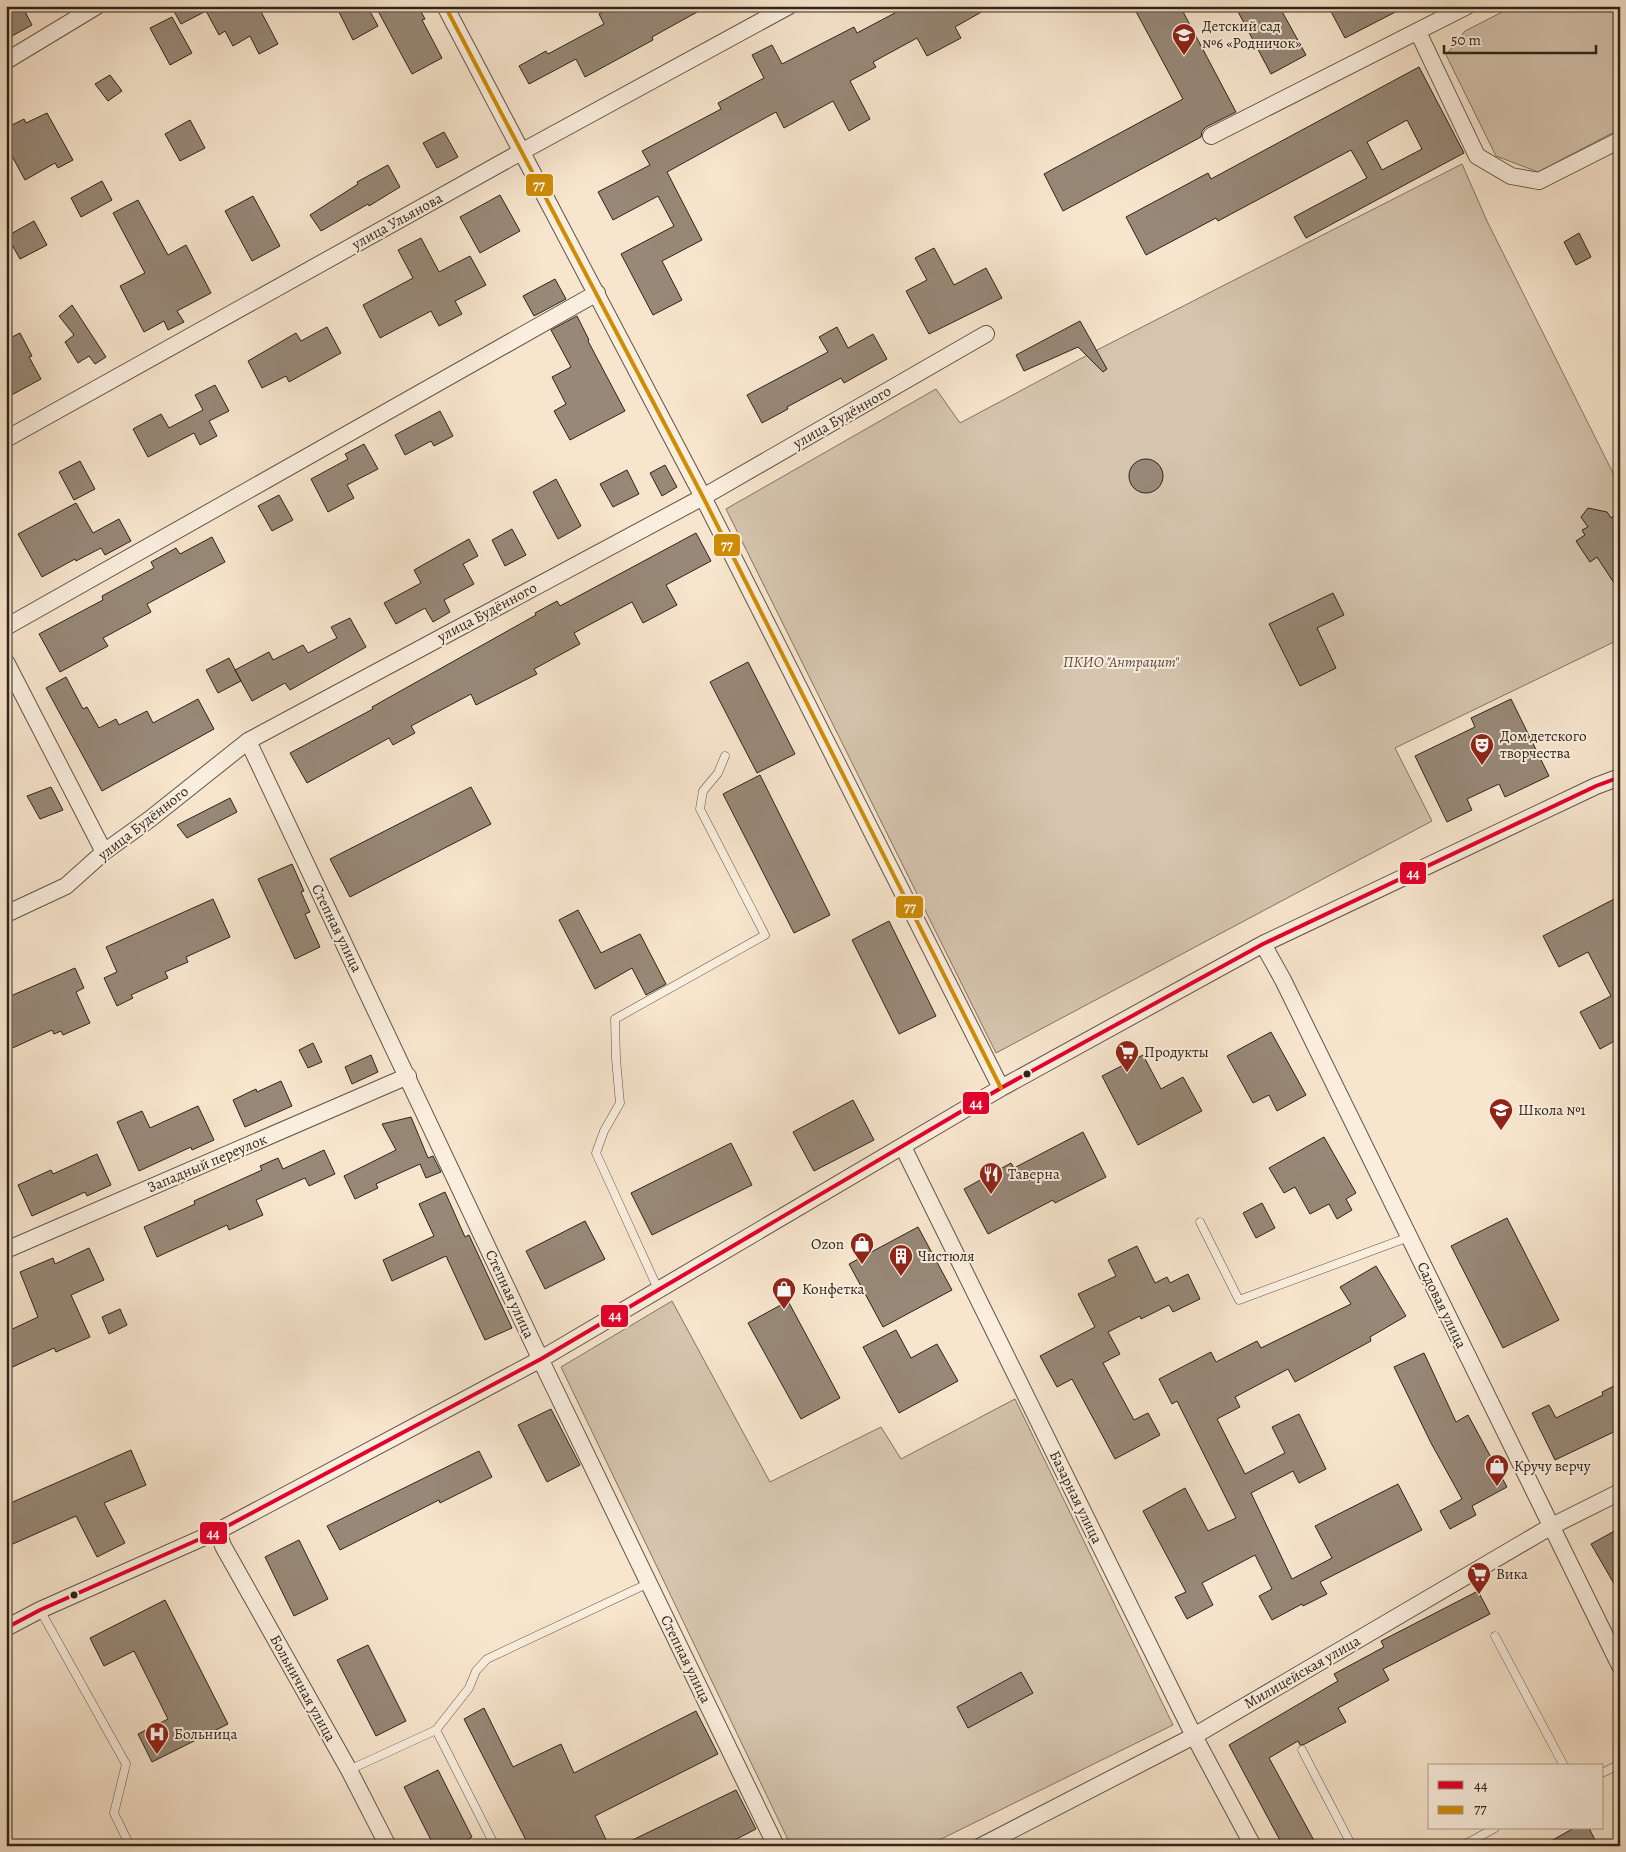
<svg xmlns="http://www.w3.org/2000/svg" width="1626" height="1852" viewBox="0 0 1626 1852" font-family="Alegreya,serif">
	<rect width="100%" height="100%" fill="#f7e5cd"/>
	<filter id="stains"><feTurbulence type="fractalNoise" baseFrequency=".004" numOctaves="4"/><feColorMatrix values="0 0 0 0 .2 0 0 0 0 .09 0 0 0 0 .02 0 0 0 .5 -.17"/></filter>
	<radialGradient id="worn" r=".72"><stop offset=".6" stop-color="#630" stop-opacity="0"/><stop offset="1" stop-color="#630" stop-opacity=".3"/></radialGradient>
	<path fill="#d5c4ae" stroke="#827464" d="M1514,6H1620V129L1538,172L1496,156L1446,55L1465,31Z
		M1462,164L1487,221L1620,487V639L1395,748L1432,821L996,1053L726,509L936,389L960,423L1097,350Z
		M672,1301L770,1482L881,1427L901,1459L1015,1399L1173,1725L927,1846H791L561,1367Z"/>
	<path fill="#978877" stroke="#2f2419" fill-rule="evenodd" d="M6,6H22L32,25L12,36L6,26Z
		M171,6H258L278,44L259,54L250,36L233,46L225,31L219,35L206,11L181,24Z
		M336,6H367L378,26L353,40Z
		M387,6H418L425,19L422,20L442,58L412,74L378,11Z
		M614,6H708L652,37L653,40L585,77L576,59L529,84L519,66L546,51L548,54L604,24L599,14Z
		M908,6H992L955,27L961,38L927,56L917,38L873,62L876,67L850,81L870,119L849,131L833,101L784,128L776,112L667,172L702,240L662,261L682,300L653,315L621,254L674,226L658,196L613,220L598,192L650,165L642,151L721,109L718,103L764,78L752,55L772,45L782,64L854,27L857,33Z
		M1133,6H1180L1236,112L1206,127L1202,131L1201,137L1063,211L1044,174L1183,99Z
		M1235,6H1279L1306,55L1271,74Z
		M1328,6H1407L1345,38Z
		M172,17L192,53L170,65L150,28Z
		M1419,67L1464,153L1306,238L1294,217L1367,178L1351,150L1218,221L1216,218L1146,255L1126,217L1208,173L1211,179ZM1407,120L1422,149L1382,170L1367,142Z
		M110,75L122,91L108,101L95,84Z
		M47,113L73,160L58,168L55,163L25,180L6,145V128L24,119L26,123Z
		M190,120L205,148L180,161L165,134Z
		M444,132L458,157L437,168L423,143Z
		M388,165L400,187L369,206L368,204L321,231L310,215L358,184L357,182Z
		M102,181L112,200L81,217L71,198Z
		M500,195L520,231L480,253L460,217Z
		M253,196L280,246L252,261L225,211Z
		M138,200L168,255L186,245L211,293L177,311L184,322L168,330L164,321L144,332L120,286L145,273L113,213Z
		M34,221L47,245L20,259L7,236Z
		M1579,233L1591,257L1576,265L1564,242Z
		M421,238L439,272L470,256L486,285L455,301L462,314L439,326L431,311L380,338L363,305L413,278L398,250Z
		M934,248L954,285L986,268L1002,298L929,334L906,291L927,280L915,258Z
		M555,279L566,299L534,316L523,296Z
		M72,305L106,357L95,364L89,356L78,363L65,342L74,335L59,316Z
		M577,316L589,340L588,341L625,411L570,440L554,411L566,404L552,377L571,367L551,330Z
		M1080,321L1107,369L1103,372L1078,347L1024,371L1016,355Z
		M327,327L341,353L289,382L286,376L262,388L248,361L296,333L301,341Z
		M837,327L848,348L873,334L887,359L844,383L841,378L787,407L788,409L762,423L747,395L828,352L819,337Z
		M20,333L32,356L29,357L41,379L6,398V340Z
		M215,385L229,411L209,421L217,436L200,445L194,433L148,457L133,429L161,414L169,428L203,410L195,395Z
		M440,411L453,436L434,446L431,441L405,455L395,435Z
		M364,444L378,469L347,485L354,498L328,512L311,479L348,459L345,454Z
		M1129 476a17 17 0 1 1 34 0a17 17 0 1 1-34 0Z
		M80,461L95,489L74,500L59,472Z
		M665,465L677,487L662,496L650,473Z
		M627,470L639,494L613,507L600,484Z
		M556,479L581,526L558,539L533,492Z
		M279,495L293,520L272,531L258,506Z
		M76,503L93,533L119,519L131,541L105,555L101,548L76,561L75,559L42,577L18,534Z
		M1588,508L1607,512L1611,518L1620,512V592L1597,557L1590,562L1576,541L1585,535L1582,530L1588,527L1581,517Z
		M512,529L526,555L505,566L492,540Z
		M696,533L711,561L666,585L677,605L643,623L632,602L574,633L580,644L534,669L537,674L476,705L471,694L411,726L415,733L393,745L389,738L307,783L290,753L373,709L372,707L536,615L535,613L557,601L560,606Z
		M212,537L225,562L147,604L151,612L103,638L108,646L60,672L39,634L103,600L102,596L154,568L151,562L176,548L180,554Z
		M469,539L478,556L463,564L474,584L444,600L450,612L433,622L425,608L396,624L384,603L421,583L414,570Z
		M1333,593L1344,615L1317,628L1336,668L1300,686L1269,624Z
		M350,618L366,647L290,690L285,683L252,701L235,670L269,652L273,660L303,645L308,653L337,638L331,627Z
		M229,658L241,681L218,693L206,670Z
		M748,662L795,754L757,773L710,682Z
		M66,677L83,709L87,707L99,728L116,719L119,725L147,711L153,723L198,699L214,729L102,791L46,688Z
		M1511,699L1549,776L1505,797L1499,784L1467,799L1472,810L1447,822L1415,756L1475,727L1471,718Z
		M760,775L830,915L794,933L723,794Z
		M51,787L63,810L40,819L27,796Z
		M471,787L491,824L350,897L330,859Z
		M230,798L237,812L187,838L177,825Z
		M292,864L304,891L301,892L310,912L305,914L320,947L295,959L258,879Z
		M1620,896V1038L1600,1049L1580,1012L1611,996L1588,952L1559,967L1543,936Z
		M213,899L230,937L186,957L188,962L165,972L168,978L131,995L133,998L117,1006L104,978L117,972L106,947Z
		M578,910L601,953L640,934L666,984L646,995L632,968L595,989L559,920Z
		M889,921L936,1016L899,1034L852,940Z
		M75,968L84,988L76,992L90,1023L63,1035L61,1031L54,1034L52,1030L6,1051V998Z
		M1271,1032L1306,1095L1277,1111L1269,1095L1253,1103L1227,1056Z
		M313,1043L322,1062L308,1068L299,1050Z
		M371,1055L378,1072L352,1084L345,1067Z
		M1143,1055L1161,1089L1183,1077L1202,1111L1138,1145L1102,1076Z
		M281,1081L292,1106L245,1127L233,1100L256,1089L257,1092Z
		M853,1100L874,1140L814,1171L793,1132Z
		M198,1106L214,1140L192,1150L191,1147L139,1171L117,1122L142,1111L150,1128Z
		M411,1117L428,1158L433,1156L441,1172L426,1178L420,1164L376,1184L378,1188L355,1199L344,1176L396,1150L382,1124Z
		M1083,1132L1106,1177L1055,1203L1053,1200L988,1234L964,1189L1011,1163L1014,1168Z
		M1324,1137L1356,1193L1346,1199L1352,1210L1337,1219L1329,1204L1310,1214L1295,1187L1284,1193L1269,1168Z
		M731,1143L752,1185L652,1235L631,1193Z
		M324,1150L335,1174L309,1186L305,1178L256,1200L263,1215L229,1230L227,1225L157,1257L144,1227L195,1204L194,1201L262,1170L260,1166L278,1158L283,1169Z
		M97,1154L111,1185L87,1196L85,1192L32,1216L18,1185L51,1170L53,1174Z
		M445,1192L465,1237L469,1235L512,1328L485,1340L446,1256L392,1281L383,1260L434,1236L419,1204Z
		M1262,1203L1275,1228L1256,1238L1243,1213Z
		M1507,1218L1559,1320L1503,1348L1451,1246Z
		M585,1221L605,1259L545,1289L526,1251Z
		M918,1227L952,1290L883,1327L849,1264Z
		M1137,1246L1155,1283L1167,1277L1170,1283L1188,1274L1200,1299L1173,1312L1169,1305L1141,1319L1140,1316L1108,1332L1120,1354L1103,1363L1134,1420L1148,1413L1160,1435L1115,1459L1072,1379L1057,1387L1040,1356L1095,1327L1078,1294L1116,1276L1108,1260Z
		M89,1248L104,1280L71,1295L90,1337L56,1352L54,1348L6,1370V1332L38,1317L20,1272L53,1258L55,1264Z
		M1376,1266L1406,1316L1370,1337L1371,1341L1295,1382L1288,1369L1235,1397L1240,1407L1217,1419L1245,1474L1285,1453L1272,1427L1299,1414L1326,1469L1299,1483L1293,1471L1251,1493L1292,1579L1332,1558L1315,1526L1398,1484L1422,1530L1320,1582L1327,1594L1303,1606L1302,1604L1272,1620L1259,1596L1272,1589L1255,1555L1202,1583L1213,1605L1187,1619L1175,1597L1186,1592L1143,1511L1185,1488L1208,1531L1236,1518L1177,1401L1172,1404L1159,1379L1211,1352L1216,1362L1257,1341L1261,1348L1351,1304L1340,1287Z
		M788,1301L840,1398L801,1419L748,1323Z
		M120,1309L127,1325L109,1334L102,1317Z
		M896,1330L911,1358L937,1344L958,1381L899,1413L863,1347Z
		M1424,1353L1456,1422L1468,1415L1507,1487L1472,1506L1476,1515L1450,1529L1440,1511L1462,1499L1431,1443L1394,1367Z
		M1620,1383V1429L1555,1460L1532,1413L1549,1405L1556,1418L1603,1395L1602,1392Z
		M551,1409L580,1465L547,1482L518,1425Z
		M131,1450L146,1485L104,1503L125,1543L97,1557L76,1516L6,1547V1505Z
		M479,1451L492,1477L440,1503L439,1500L340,1550L327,1526Z
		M1620,1528V1594L1591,1544Z
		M299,1540L328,1599L294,1616L265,1557Z
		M1478,1591L1490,1614L1383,1669L1389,1680L1338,1708L1346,1722L1303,1745H1300L1298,1741L1269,1758L1317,1846H1283L1229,1745L1338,1681L1334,1674L1384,1647L1381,1641Z
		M165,1600L228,1724L152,1762L138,1734L168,1719L134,1651L104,1666L90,1638Z
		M368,1645L406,1721L376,1736L337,1660Z
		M1021,1672L1033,1693L968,1728L957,1707Z
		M484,1708L513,1767L561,1744L574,1773L696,1711L718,1754L595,1816L609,1846H529L464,1719Z
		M438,1770L472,1837L456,1846H434L404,1787Z
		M736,1790L756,1829L723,1846H620Z
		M1574,1828H1589L1598,1846H1542Z"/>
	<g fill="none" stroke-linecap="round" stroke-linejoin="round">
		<g stroke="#615446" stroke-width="9">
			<path id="lane" d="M1200,1222L1239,1300L1409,1237
				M658,1289L596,1153L604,1131L620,1103L616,1059L615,1019L765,935L700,809L703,791L718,773L725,756
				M40,1610L126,1764L114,1813L130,1846
				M1495,1636L1564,1766
				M436,1730L469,1688L476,1671L487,1659L649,1583
				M1302,1750L1352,1846
				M349,1770L436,1730L495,1846
				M1602,1773L1620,1764
				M1462,1846L1495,1828"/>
		</g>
		<g stroke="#615446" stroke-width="18">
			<path id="street" d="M445,6L703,497L1001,1088
				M1418,32L1477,156L1511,176L1539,181L1620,140
				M6,61L97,6
				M1211,136L1467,6
				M6,439L521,152L789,6
				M6,627L597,293
				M6,662L104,852
				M248,741L547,1373L776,1846
				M6,914L66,886L104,852L150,819L248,741L703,497L986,334
				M1263,944L1283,980L1620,1666
				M903,1147L1194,1736L1253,1846
				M6,1250L408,1076
				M218,1531L223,1546L349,1770L388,1846
				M6,1628L40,1610L218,1531L541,1359L1001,1088L1263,944L1596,786L1620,777
				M981,1846L1194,1736L1550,1527L1620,1492"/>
		</g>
		<use href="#lane" stroke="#faeede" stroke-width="8"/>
		<use href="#street" stroke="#faeede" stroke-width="16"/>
		<g stroke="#faeede" stroke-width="8">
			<path id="bus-1" d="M6,1628L40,1610L218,1531L541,1359L1001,1088L1263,944L1596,786L1620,777"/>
		</g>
		<g stroke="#faeede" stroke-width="8">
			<path id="bus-2" d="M445,6L703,497L1001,1088"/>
		</g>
		<use href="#bus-1" stroke="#e4002b" stroke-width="4"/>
		<use href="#bus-2" stroke="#cf8c05" stroke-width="4"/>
	</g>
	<defs>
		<g id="school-pin" transform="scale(1.25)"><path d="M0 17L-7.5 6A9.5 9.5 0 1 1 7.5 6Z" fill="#8f2418" stroke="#faeede"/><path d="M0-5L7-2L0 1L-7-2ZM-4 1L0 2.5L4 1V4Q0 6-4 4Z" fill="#fff"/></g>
		<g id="theatre-pin" transform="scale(1.25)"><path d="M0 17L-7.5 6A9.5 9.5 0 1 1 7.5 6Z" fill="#8f2418" stroke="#faeede"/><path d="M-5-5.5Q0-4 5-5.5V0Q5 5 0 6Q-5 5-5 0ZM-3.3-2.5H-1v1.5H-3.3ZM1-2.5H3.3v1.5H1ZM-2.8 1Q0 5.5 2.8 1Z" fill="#fff"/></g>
		<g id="supermarket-pin" transform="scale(1.25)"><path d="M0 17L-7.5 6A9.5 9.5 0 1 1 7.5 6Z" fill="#8f2418" stroke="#faeede"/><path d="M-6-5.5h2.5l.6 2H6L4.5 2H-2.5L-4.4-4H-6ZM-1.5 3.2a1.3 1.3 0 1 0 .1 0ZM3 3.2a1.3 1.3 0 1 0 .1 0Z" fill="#fff"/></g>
		<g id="restaurant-pin" transform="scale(1.25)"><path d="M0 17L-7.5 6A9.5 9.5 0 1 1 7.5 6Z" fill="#8f2418" stroke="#faeede"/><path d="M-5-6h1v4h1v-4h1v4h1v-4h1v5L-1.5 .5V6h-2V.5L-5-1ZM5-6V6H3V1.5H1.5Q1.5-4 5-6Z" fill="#fff"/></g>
		<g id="shop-pin" transform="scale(1.25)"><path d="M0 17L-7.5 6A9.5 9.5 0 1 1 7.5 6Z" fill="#8f2418" stroke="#faeede"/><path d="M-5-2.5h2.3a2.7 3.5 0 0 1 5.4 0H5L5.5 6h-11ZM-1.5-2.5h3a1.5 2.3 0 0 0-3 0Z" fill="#fff"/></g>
		<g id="building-pin" transform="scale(1.25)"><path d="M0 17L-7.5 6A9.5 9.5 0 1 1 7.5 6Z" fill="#8f2418" stroke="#faeede"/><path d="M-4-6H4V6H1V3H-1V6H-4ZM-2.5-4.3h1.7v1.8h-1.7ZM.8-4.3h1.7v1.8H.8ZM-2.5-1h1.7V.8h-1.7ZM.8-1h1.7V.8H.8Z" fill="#fff"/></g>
		<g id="hospital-pin" transform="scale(1.25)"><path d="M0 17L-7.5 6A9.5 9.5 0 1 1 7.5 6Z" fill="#8f2418" stroke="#faeede"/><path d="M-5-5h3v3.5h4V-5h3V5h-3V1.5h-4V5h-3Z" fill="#fff"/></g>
	</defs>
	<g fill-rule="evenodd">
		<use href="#school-pin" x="1184" y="35"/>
		<use href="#theatre-pin" x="1482" y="745"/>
		<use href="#supermarket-pin" x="1127" y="1052"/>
		<use href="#school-pin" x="1501" y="1110"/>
		<use href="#restaurant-pin" x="991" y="1174"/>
		<use href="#shop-pin" x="862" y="1244"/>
		<use href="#building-pin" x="901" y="1256"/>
		<use href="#shop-pin" x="784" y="1289"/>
		<use href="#shop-pin" x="1497" y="1466"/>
		<use href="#supermarket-pin" x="1479" y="1574"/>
		<use href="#hospital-pin" x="157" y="1734"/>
	</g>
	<g fill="#2f2419" stroke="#faeede" stroke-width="2">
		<circle cx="1027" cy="1074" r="4.5"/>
		<circle cx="74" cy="1595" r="4.5"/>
	</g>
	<g text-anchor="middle" stroke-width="4" stroke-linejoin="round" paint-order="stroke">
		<g font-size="15" fill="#2f2419" stroke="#faeede" text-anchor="start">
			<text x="1202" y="31">Детский сад<tspan x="1202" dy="17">№6 «Родничок»</tspan></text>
			<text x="1500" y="741">Дом детского<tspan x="1500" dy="17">творчества</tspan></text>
			<text x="1144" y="1057">Продукты</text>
			<text x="1518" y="1115">Школа №1</text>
			<text x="1008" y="1179">Таверна</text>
			<text x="844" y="1249" text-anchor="end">Ozon</text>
			<text x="918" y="1261">Чистюля</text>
			<text x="802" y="1294">Конфетка</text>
			<text x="1514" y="1471">Кручу верчу</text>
			<text x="1496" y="1579">Вика</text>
			<text x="174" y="1739">Больница</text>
		</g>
		<g font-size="15" fill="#2f2419" stroke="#faeede">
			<text transform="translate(397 221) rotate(-29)" y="5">улица Ульянова</text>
			<text transform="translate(842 417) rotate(-30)" y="5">улица Будённого</text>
			<text transform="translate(487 612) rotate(-28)" y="5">улица Будённого</text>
			<text transform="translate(143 823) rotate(-38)" y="5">улица Будённого</text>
			<text transform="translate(337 928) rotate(64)" y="5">Степная улица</text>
			<text transform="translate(207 1163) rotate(-23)" y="5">Западный переулок</text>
			<text transform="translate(510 1294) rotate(65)" y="5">Степная улица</text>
			<text transform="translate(1442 1305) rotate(64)" y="5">Садовая улица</text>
			<text transform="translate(1076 1497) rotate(64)" y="5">Базарная улица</text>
			<text transform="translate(686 1659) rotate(64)" y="5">Степная улица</text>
			<text transform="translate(1302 1672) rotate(-30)" y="5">Милицейская улица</text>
			<text transform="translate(303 1688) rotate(61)" y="5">Больничная улица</text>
		</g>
		<g font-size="15" font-style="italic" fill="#584c3e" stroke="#faeede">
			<text x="1121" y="667">ПКИО "Антрацит"</text>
		</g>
	</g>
	<g stroke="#faeede" stroke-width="2">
		<rect x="525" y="173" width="29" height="24" rx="5" fill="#cf8c05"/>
		<rect x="713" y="533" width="28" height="24" rx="5" fill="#cf8c05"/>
		<rect x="1399" y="861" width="28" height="24" rx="5" fill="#e4002b"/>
		<rect x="895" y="895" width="29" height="24" rx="5" fill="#cf8c05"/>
		<rect x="962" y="1091" width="28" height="24" rx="5" fill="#e4002b"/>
		<rect x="600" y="1304" width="29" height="24" rx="5" fill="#e4002b"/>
		<rect x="199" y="1521" width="29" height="24" rx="5" fill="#e4002b"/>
	</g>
	<g font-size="14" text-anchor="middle" font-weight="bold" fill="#fff">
		<text x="539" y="190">77</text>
		<text x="727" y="550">77</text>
		<text x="1413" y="878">44</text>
		<text x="910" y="912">77</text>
		<text x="976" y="1108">44</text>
		<text x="615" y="1320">44</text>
		<text x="213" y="1538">44</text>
	</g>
	<rect width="1626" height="1852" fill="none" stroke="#f7e5cd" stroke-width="25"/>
	<rect x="8" y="8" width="1611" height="1837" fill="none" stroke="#2f2419" stroke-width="2.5"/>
	<rect x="12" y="12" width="1601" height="1827" fill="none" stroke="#2f2419"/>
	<rect x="1428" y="1764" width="175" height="65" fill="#faeede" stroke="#a99d8f"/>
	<rect x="1438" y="1781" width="25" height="8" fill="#e4002b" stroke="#a99d8f"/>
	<text x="1474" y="1790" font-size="15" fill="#2f2419">44</text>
	<rect x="1438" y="1806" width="25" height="8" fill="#cf8c05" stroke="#a99d8f"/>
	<text x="1474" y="1814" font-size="15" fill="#2f2419">77</text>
	<path d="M1444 45v8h152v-8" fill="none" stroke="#2f2419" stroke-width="2.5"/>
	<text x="1451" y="45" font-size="15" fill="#2f2419" stroke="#faeede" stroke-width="4" paint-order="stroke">50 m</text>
	<rect width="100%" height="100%" filter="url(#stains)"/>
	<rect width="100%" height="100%" fill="url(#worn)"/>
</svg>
